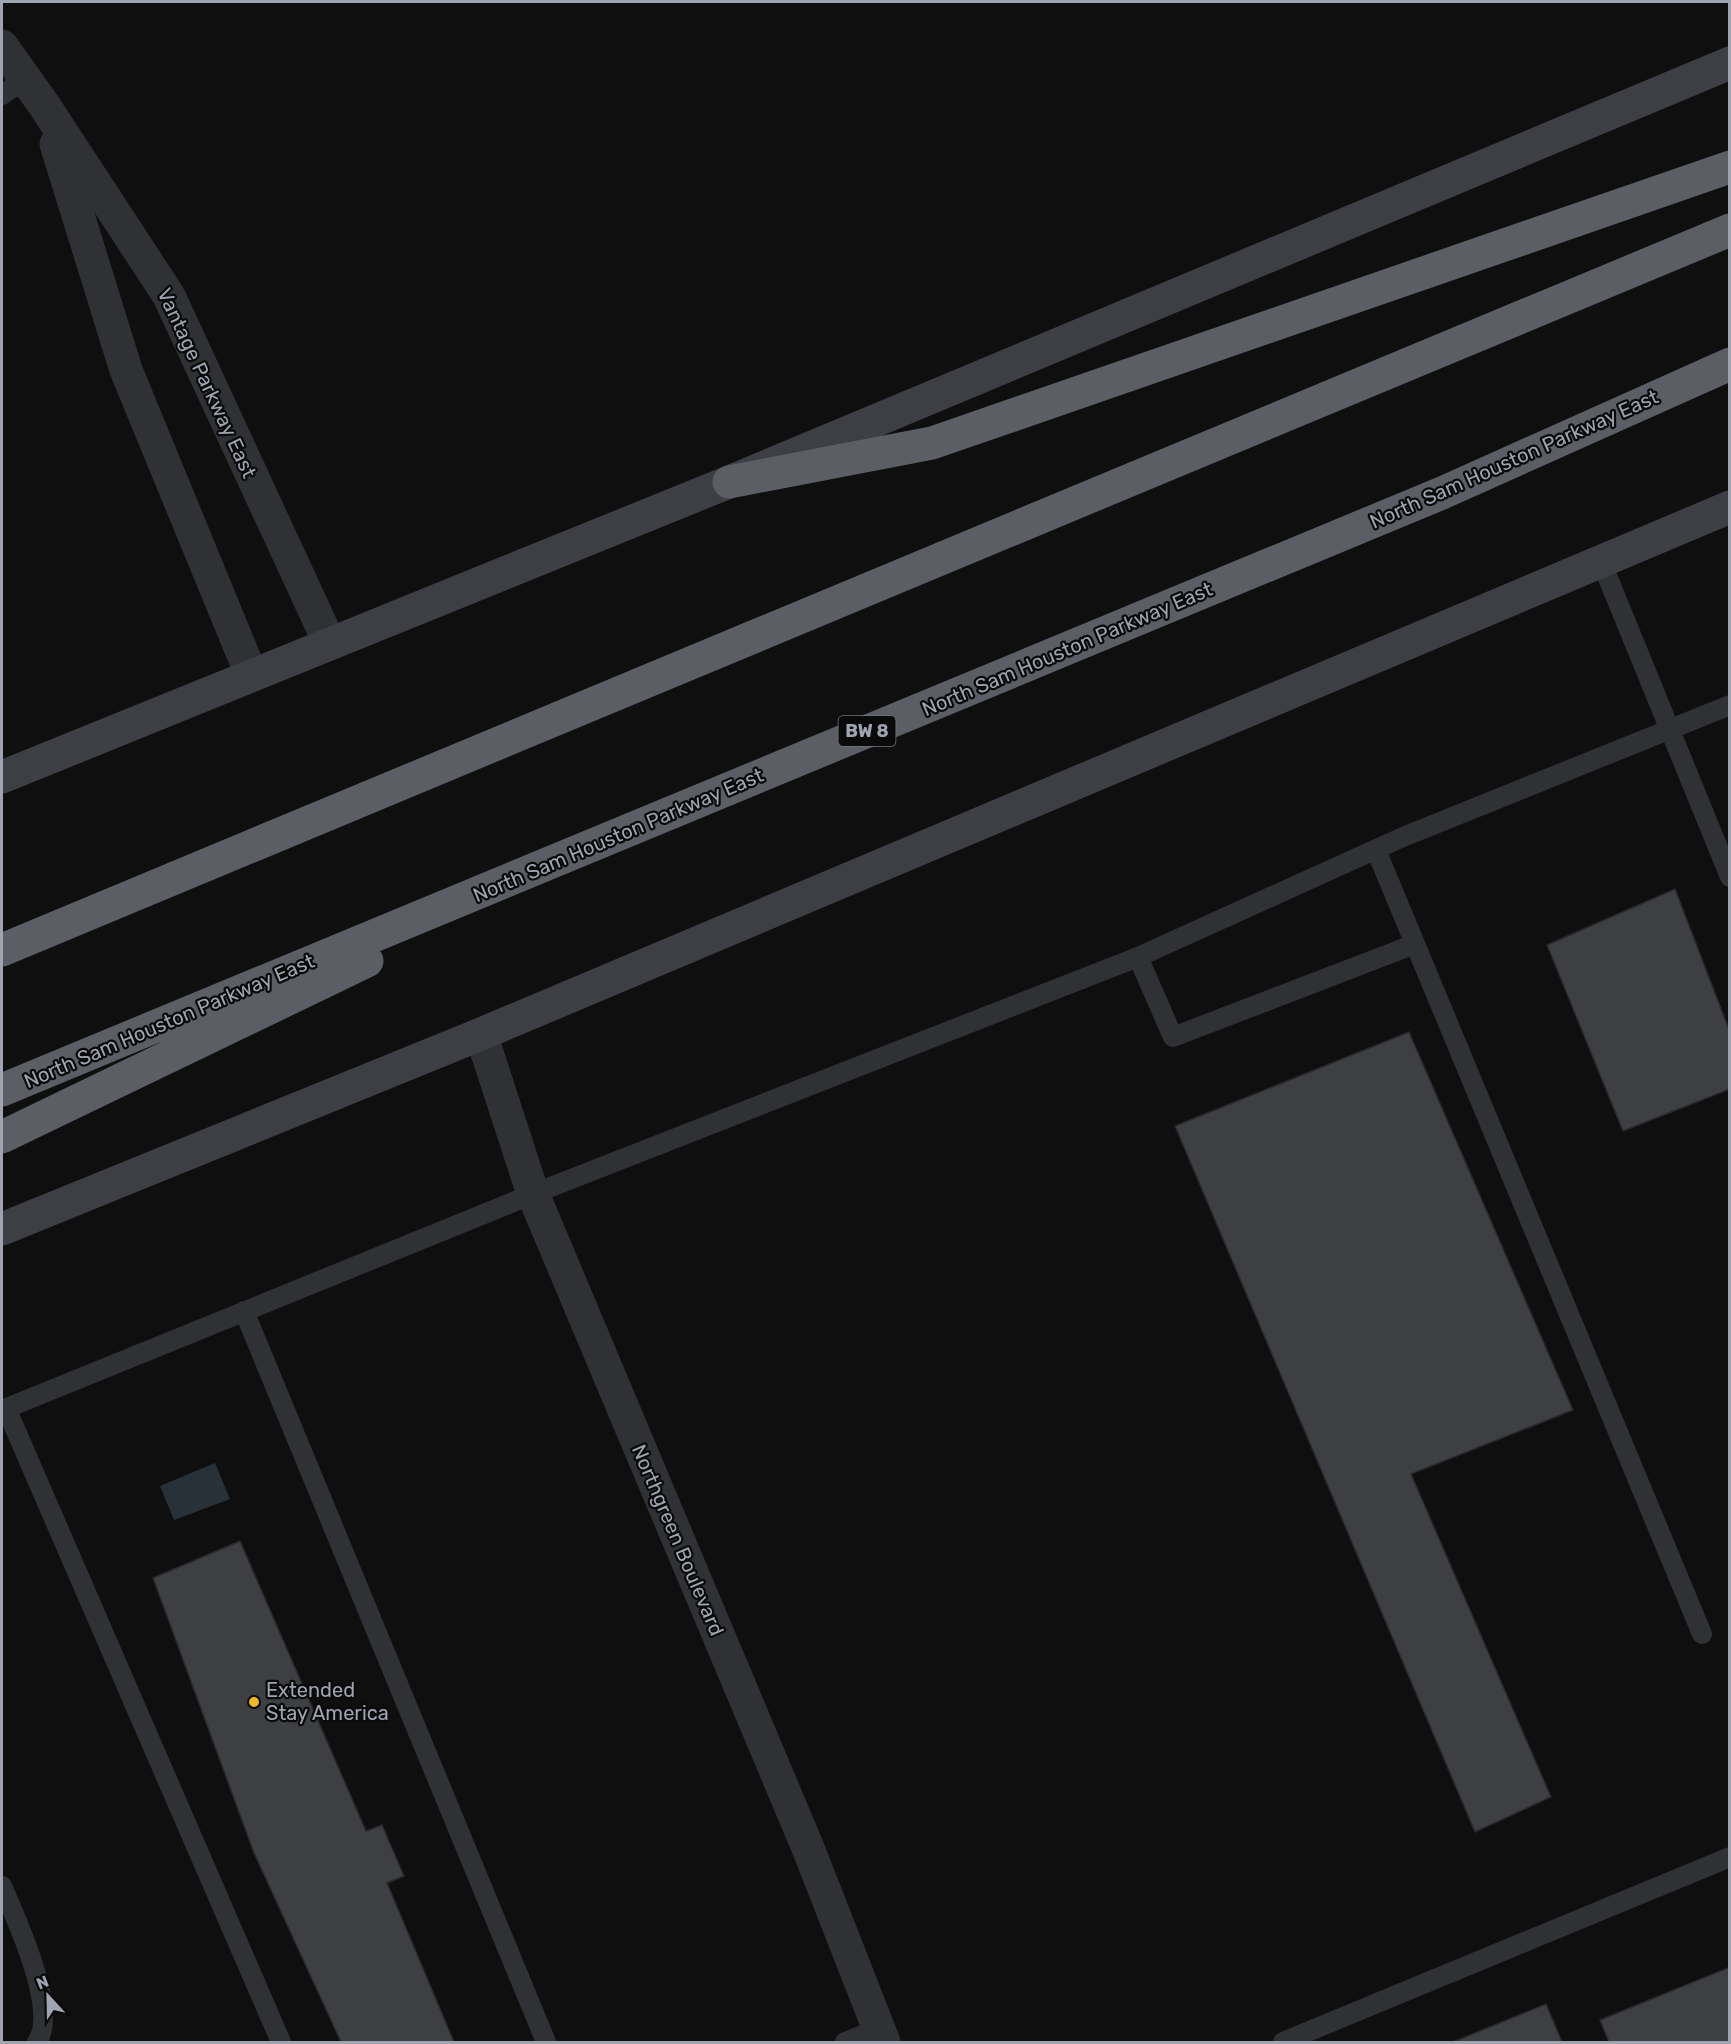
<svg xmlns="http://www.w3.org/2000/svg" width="1731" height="2044" viewBox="0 0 1731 2044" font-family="Rubik,sans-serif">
	<rect width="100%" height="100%" fill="#0f0f10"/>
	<path fill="#293138" d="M215,1463L230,1499L174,1520L160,1486Z"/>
	<path fill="#3e3f43" stroke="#29292c" stroke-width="1.5" d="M1675,889L1730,1032V1089L1623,1131L1547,945Z
		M1409,1032L1573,1410L1411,1474L1551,1797L1475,1832L1175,1126Z
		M240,1541L366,1831L382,1825L404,1876L387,1883L454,2042H341L254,1853L153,1578Z
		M1730,1967V2042H1609L1600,2020Z
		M1546,2004L1562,2042H1453Z"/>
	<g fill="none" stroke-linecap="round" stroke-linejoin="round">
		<path stroke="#303135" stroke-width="20" d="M2,95L25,79
			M1601,561L1730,877
			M1376,850L1702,1634
			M1138,957L1173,1037L1415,944
			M244,1311L546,2042
			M6,1408L281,2042
			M2,1410L533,1194L1138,957L1403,837L1730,705
			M2,1886C16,1919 59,2010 37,2042
			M845,2042L878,2029
			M1283,2042L1730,1857"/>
		<path stroke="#303135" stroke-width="33" d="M2,46L44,105L169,296L329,642
			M56,144L126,370L251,674
			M481,1034L533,1194L808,1848L884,2042"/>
		<path stroke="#3e3f45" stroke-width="33" d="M2,777L729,482L1730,63
			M2,1229L481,1034L1730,507"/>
		<path stroke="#5c5e66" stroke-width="33" d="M729,482L932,443L1730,167
			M2,950L1730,230
			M2,1090L1442,493L1730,364
			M2,1137L367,961"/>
	</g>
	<circle fill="#ecb72b" stroke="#0a0a0b" stroke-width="2" cx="254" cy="1702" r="6"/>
	<g text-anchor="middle" stroke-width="4.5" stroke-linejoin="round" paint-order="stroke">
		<rect fill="#0a0a0b" stroke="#73767f" stroke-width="1.5" x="838.5" y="716" width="57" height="30" rx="4.5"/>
		<g font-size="18" font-weight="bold" fill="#a0a4b1">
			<text x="867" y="737">BW 8</text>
		</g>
		<g font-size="20" fill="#a0a4b1" stroke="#0a0a0b">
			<text transform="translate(207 383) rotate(65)" y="7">Vantage Parkway East</text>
			<text transform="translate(1514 459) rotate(-24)" y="7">North Sam Houston Parkway East</text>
			<text transform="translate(1067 649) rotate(-23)" y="7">North Sam Houston Parkway East</text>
			<text transform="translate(618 835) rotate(-23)" y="7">North Sam Houston Parkway East</text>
			<text transform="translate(169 1021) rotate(-23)" y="7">North Sam Houston Parkway East</text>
			<text transform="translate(678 1540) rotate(67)" y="7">Northgreen Boulevard</text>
		</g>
		<g font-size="20" fill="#a0a4b1" stroke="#0a0a0b" text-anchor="start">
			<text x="266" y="1697">Extended<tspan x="266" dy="23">Stay America</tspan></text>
		</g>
	</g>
	<rect width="1731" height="2044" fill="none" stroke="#a0a4b1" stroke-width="6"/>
	<g transform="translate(48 1996) rotate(338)" stroke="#0a0a0b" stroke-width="4.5" paint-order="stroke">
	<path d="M0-4.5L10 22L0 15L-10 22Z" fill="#a0a4b1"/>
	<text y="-9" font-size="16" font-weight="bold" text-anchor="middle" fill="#a0a4b1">N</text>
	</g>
</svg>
